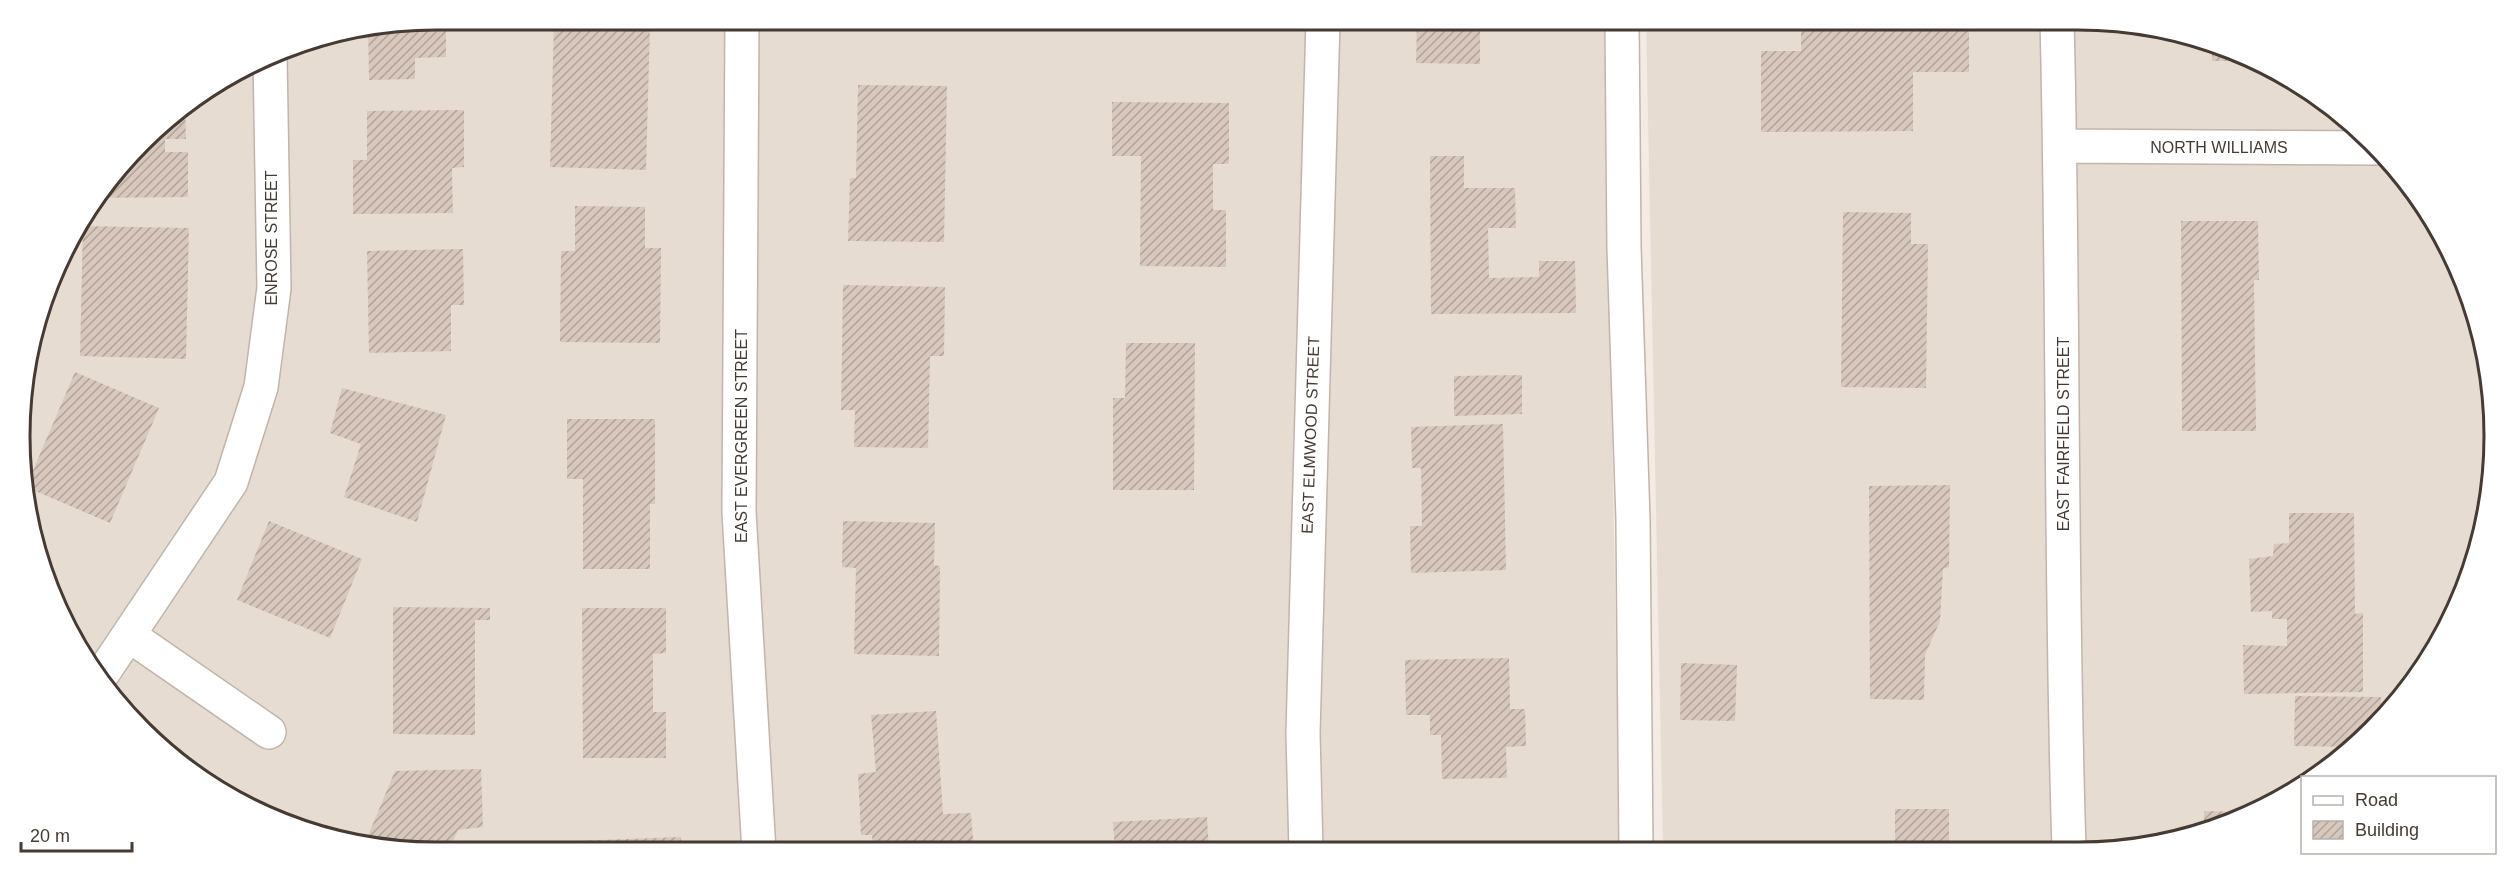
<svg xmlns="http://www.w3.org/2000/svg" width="2514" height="872" viewBox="0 0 2514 872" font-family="Arial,sans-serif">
	<defs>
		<pattern id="building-hatch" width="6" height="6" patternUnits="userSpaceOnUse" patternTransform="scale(1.5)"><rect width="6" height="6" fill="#d8c7bc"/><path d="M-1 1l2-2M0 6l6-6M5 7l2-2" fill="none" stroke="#b1a39a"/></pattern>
	</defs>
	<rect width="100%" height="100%" fill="#f3ebe4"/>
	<path fill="#e7dcd2" d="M436,20H1604L1620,850L436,852L329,838L204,782L141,730L90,668L34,543L20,463L23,382L63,251L106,182L161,123L277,51L355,27Z
		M1646,20H2078L2185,34L2262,62L2331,105L2391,161L2439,227L2472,302L2491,381L2494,463L2480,543L2439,645L2353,749L2310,777L2302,778V783L2262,810L2133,849L1663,850Z"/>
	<path fill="url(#building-hatch)" d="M446,20V57L415,58V79L369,80L368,26Z
		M1417,20H1477V23H1480V64L1416,63Z
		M1801,20H1964V23H1969V72H1913V131L1761,132V51H1801Z
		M554,22L650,25L646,170L550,167Z
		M2212,43L2257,60V61H2212Z
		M858,85L947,86L944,242L848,241L850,178H856Z
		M1112,102L1229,103V164H1213V210H1226V267L1140,266L1141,156H1112Z
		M185,108L186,139H165V152H188V197L96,198L106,182L161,123Z
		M464,110V167L452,168L453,213L353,214V160H367V111Z
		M1430,156H1464V188H1515L1516,228H1488L1489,278L1539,277V261H1575L1576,313L1431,314Z
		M575,206L645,207V248H661L660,343L560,342L561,251H575Z
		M1843,212L1911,213V244H1928L1926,388L1841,387Z
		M2181,221H2258L2259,280H2254L2256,431H2182Z
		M83,226L189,228L186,359L80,356Z
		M463,249L464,305H451V351L369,353L367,251Z
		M843,285L945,287L944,356H930L928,448L854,447L855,410H841Z
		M1126,343H1195L1194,490H1113V398H1125Z
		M75,372L159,408L110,523L26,487Z
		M1522,375V414L1454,416V376Z
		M342,388L446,415L417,522L344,497L361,444L330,433Z
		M567,419H655V504H650V569H583V479H567Z
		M1503,424L1506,570L1411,573L1410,526H1422L1421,468H1412L1411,427Z
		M1950,485L1949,567L1943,569L1940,621L1925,655L1924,700L1870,699L1869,486Z
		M2289,513H2354L2355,614L2363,613V692L2244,694L2243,645L2287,646V619H2272V611L2251,612L2249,559L2273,556L2274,544L2289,543Z
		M269,521L362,559L330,638L237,600Z
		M843,521L935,523L934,565L940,566L939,656L854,654L856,568L842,567Z
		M393,607L490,608V620H475V735L393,734Z
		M582,608H666V653L653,654V712H666V758H583Z
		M1509,658L1510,709H1525L1526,746L1506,747L1507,778L1442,779L1441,735H1430V715H1406L1405,660Z
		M1681,663L1737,665L1735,721L1680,720Z
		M2295,696L2381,697V715L2354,747L2294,746Z
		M936,711L943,814L971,813L974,851L873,852L872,835H861L858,774L876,772L871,715Z
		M481,769L483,827L458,830L448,852L365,843L395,771Z
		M1895,809H1949V849H1895Z
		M2204,811L2252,812V813L2204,827Z
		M1207,817L1209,851H1115L1113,822Z
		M681,837L682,852H573V841Z"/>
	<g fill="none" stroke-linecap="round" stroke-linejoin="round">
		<g stroke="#c2b4aa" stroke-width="36">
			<path id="minor" d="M742,20L739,512L759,852
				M1622,20L1624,247L1633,520L1636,850
				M2057,20C2064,296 2060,573 2069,849
				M2061,146L2377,148
				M130,636L269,732
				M99,679L231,482L261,387L274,288L270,56
				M1306,851L1303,733L1323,20"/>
		</g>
		<use href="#minor" stroke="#fff" stroke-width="33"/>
	</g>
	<g text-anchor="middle" stroke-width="4.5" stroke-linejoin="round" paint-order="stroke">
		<g font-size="16" fill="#463b34" stroke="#fff">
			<text x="2219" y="153">NORTH WILLIAMS</text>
			<text transform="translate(271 238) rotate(-90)" y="6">ENROSE STREET</text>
			<text transform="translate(2063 434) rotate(-90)" y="6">EAST FAIRFIELD STREET</text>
			<text transform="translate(1310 435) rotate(-88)" y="6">EAST ELMWOOD STREET</text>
			<text transform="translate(741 436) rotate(-90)" y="6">EAST EVERGREEN STREET</text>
		</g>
	</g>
	<path d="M0 0H2514V872H0ZM436 30H2078A406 406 0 0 1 2484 436V436A406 406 0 0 1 2078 842H436A406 406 0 0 1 30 436V436A406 406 0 0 1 436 30Z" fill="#fff" fill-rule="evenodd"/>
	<path fill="none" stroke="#463b34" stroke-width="3" d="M436 30H2078A406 406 0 0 1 2484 436V436A406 406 0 0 1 2078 842H436A406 406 0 0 1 30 436V436A406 406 0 0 1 436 30Z"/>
	<rect x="2301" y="776" width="195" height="78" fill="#ffffff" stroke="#b5b1ae" stroke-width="1.5"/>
	<rect x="2313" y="796" width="30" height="9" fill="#ffffff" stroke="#b5b1ae" stroke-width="1.5"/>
	<text x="2355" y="806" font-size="18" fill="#463b34">Road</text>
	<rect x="2313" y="821" width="30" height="18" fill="url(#building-hatch)" stroke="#b5b1ae" stroke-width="1.5"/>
	<text x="2355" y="836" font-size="18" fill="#463b34">Building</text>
	<path d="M21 842v9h111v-9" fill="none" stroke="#463b34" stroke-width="3"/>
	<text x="30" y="842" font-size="18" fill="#463b34" stroke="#ffffff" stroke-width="4.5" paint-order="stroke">20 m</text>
</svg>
